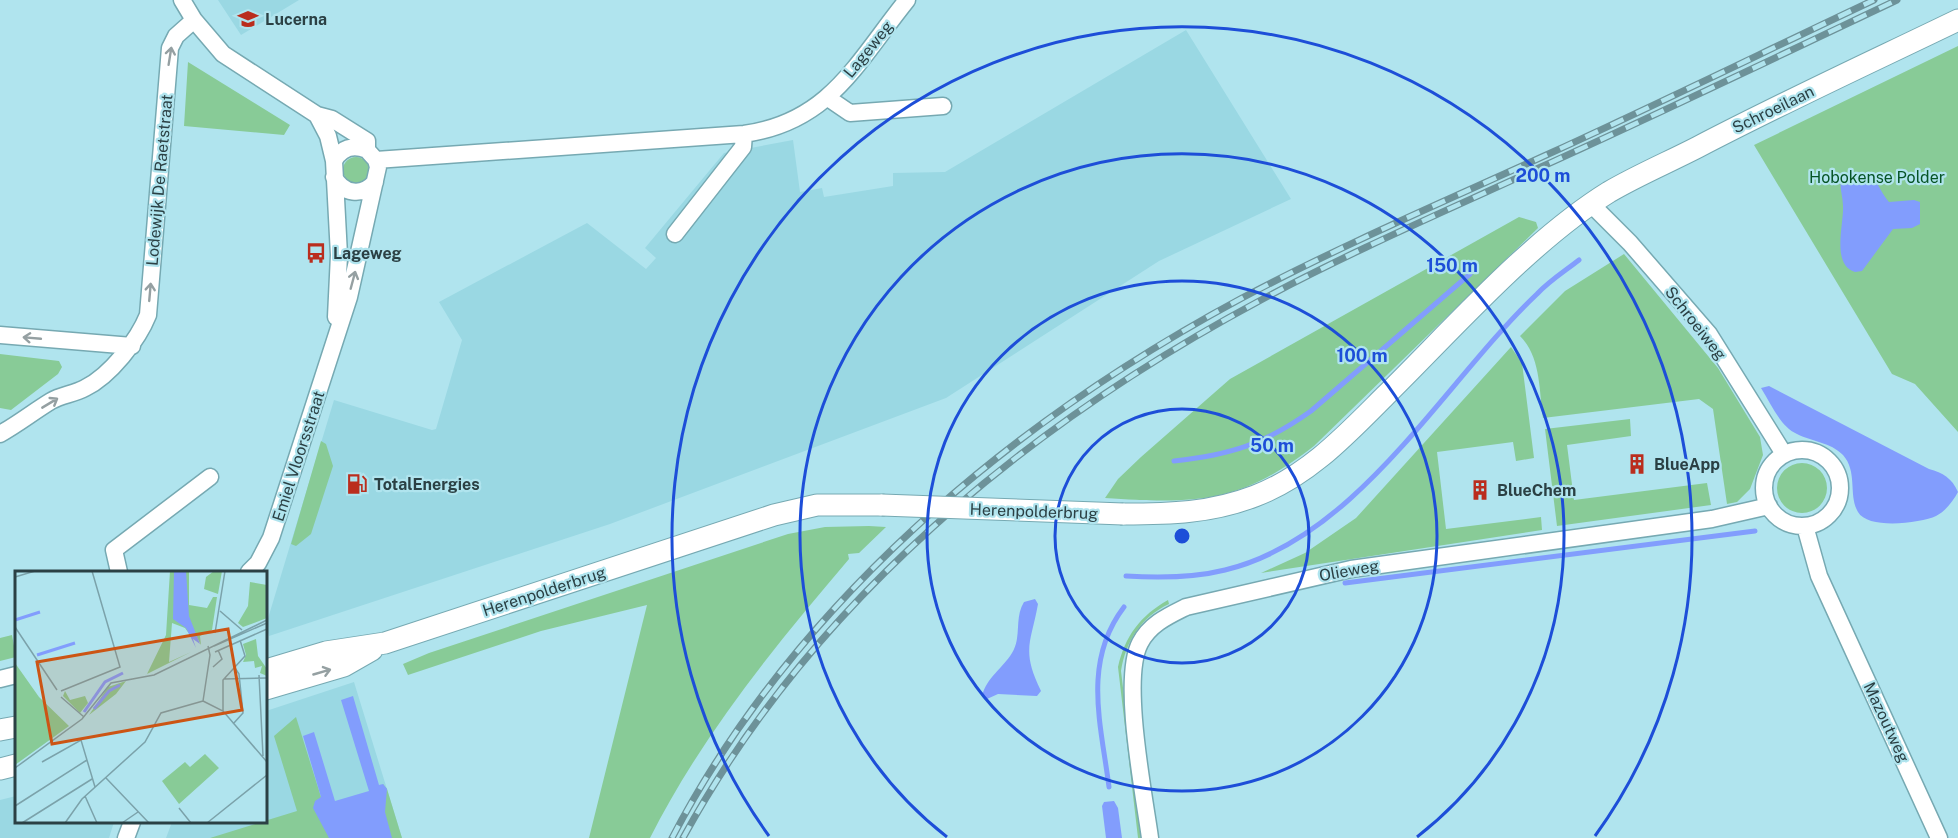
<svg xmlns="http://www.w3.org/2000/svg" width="1958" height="838" viewBox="0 0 1958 838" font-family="'Public Sans',sans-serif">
	<rect width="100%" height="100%" fill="#b0e4ee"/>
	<path fill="#9ad8e3" d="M218,0H299L241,35Z
		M1186,30L1291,199L1159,261L946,398L610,524L269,636L266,625L334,400L432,430L436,429L462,340L439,302L587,223L646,269L656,258L645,248L724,153L793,140L800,192L822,188L824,197L893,186V173L945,172Z
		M354,682L402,838H166L172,822H266V711Z
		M16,796V822H114L109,838H0V800Z"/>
	<path fill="#88cb97" d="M1958,46V432L1915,384L1892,374L1754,145Z
		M188,62L290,125L284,135L184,126Z
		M343 170a13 13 0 1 1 26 0a13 13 0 1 1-26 0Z
		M1519,217L1536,222L1538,228L1314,446C1240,504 1195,504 1105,498L1118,479L1141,457L1230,379Z
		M1624,254L1718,368L1760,437L1763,455L1750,489L1737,502L1727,504L1713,409L1699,399L1543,418C1539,390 1541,357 1520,336L1565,291Z
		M1511,347L1522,363L1534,458L1516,461L1513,442L1437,452L1446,529L1541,517L1542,530L1261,573L1305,553L1356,518Z
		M0,354L59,361L62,367L58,374L11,410L0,408Z
		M1630,419L1631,436L1567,445L1574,500L1707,483L1711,505L1557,526L1545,429Z
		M321,441L326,444L333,466L311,534L296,546L291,544Z
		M1777 488a25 25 0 1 1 50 0a25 25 0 1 1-50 0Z
		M869,526L886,527L859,553L848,554L849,559C775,646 702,735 650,838H589L647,605L541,631L408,675L403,664L429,653L788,534L825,527Z
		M1168,600L1169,604C1141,617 1126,641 1121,671L1141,838H1138L1118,667C1125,636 1140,616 1168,600Z
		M12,635L16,657L0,661V638Z
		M296,717L321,797L341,838H210L297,811L274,736Z
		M383,784L387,789L402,838H381Z"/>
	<path fill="#829dfd" d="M1848,173C1878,169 1874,184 1889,202L1914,200L1920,202V224L1912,228L1893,229L1862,271L1855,272C1831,265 1844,224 1843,206C1843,196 1839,188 1841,178Z
		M1769,386L1929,469C1943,473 1952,478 1958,492C1953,501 1946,511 1936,516C1921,523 1868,530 1858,512C1848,495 1858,472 1843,455C1830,442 1813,442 1797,434C1780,426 1771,404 1761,388Z
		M1035,599L1038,604C1031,643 1021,650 1041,691L1037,696L998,694L987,699L982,696C987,677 1002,669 1012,653C1022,637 1014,618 1024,602Z
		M353,696L379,785L383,784L387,789L385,812L392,838H329L313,808L315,801L321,797L303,736L314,732L335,801L369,791L341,700Z
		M1114,801L1118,808L1122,838H1106L1102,806L1104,802Z"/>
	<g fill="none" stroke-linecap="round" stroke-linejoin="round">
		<path stroke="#829dfd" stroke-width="5" d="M1174,461C1230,455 1265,444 1311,411L1470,274
			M1126,576C1158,578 1193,578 1225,570C1358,538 1443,383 1537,294C1549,281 1565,271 1579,260
			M1345,583L1755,531
			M1109,787C1101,724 1082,662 1124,607"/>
		<g stroke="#76a9b2" stroke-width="19">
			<path id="minor" d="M182,0L194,20L223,54L317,115L332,119L367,141V150L376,160L378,167L349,297L271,538L258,563L249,572
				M828,98L850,113L943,106
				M317,115L328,136L334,161L339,255L336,317
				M376,160L744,134C830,122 857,62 907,0
				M334,161C341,148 353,144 367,150
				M334,177C343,194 362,197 375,182
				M1592,205L1630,243L1709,334L1784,454
				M675,234L743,147L744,134
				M0,335L132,346
				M0,434C18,424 33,412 51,401C61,395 74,394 85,388C110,376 138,340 148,315L170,48L176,36L194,20
				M1764 488a38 38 0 1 1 76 0a38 38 0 1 1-76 0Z
				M1805,526L1819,576L1939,838
				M119,572L114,550L210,477
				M0,679L16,675
				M126,838L132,822
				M1150,838C1144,794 1121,679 1140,643C1150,624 1168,616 1186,607L1351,569L1712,519L1769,506"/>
		</g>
		<g stroke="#76a9b2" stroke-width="23">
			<path id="tertiary" d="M1123,514C1170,514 1211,513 1255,496C1308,476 1346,435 1385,396C1452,330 1530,241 1609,192C1638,175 1669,162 1698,147C1784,102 1871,62 1958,20
				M266,670L326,652L385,643L774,515L817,505H882
				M266,689L344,666L372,650
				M0,730L16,727
				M0,769L16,765"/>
		</g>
		<use href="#minor" stroke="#fff" stroke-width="16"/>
		<use href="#tertiary" stroke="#fff" stroke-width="21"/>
		<g stroke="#6d9299" stroke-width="7">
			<path id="rail" d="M672,838C795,603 1011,422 1242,298C1344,244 1450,199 1555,151C1662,102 1768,50 1874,0
				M683,838C812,602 1027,425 1261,300C1352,251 1448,210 1541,167C1660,113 1779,56 1897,0"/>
		</g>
		<use href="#rail" stroke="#b0e4ee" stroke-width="4.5" stroke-dasharray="14" stroke-linecap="butt"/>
		<g stroke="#76a9b2" stroke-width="23" stroke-linecap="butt">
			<path id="tertiary-bridge" d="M882,505L1123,514"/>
		</g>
		<use href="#tertiary-bridge" stroke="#fff" stroke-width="21"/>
	</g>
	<defs><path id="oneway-shaft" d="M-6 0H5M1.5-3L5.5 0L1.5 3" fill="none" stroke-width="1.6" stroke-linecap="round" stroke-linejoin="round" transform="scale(1.5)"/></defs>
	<g stroke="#95a0a2">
		<use href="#oneway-shaft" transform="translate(170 56) rotate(-81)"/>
		<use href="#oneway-shaft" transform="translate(353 280) rotate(-75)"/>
		<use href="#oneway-shaft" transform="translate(150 292) rotate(-85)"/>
		<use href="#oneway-shaft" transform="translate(32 338) rotate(-175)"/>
		<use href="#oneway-shaft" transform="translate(50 403) rotate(-31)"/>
		<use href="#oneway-shaft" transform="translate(322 672) rotate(-16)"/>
	</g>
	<g fill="none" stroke="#1d4ed8" stroke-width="3">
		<circle cx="1182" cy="536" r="127"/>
		<circle cx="1182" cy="536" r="255"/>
		<path d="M947 837A382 382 0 1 1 1417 837"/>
		<path d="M769 836A510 510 0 1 1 1595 836"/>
	</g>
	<defs>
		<g id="school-bare" transform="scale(1.62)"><path d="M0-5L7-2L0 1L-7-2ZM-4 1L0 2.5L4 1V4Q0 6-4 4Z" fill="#ba2d1d" stroke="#b0e4ee" stroke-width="2.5" paint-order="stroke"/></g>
		<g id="bus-bare" transform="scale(1.62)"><path d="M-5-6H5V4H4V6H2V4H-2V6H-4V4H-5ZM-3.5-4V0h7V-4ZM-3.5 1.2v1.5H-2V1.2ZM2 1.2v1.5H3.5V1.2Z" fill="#ba2d1d" stroke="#b0e4ee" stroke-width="2.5" paint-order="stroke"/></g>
		<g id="building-bare" transform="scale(1.62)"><path d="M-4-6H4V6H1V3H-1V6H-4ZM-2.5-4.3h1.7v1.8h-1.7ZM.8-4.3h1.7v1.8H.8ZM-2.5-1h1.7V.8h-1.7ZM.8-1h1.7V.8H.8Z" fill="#ba2d1d" stroke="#b0e4ee" stroke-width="2.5" paint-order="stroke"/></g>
		<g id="fuel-bare" transform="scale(1.62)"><path d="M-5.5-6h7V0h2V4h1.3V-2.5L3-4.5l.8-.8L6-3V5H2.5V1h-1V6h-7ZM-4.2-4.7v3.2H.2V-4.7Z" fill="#ba2d1d" stroke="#b0e4ee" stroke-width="2.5" paint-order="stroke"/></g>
	</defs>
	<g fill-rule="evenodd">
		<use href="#school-bare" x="248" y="19"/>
		<use href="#bus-bare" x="316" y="253"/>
		<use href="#building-bare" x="1637" y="464"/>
		<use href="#fuel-bare" x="357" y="484"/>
		<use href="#building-bare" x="1480" y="490"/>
	</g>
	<g text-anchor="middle" stroke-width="4.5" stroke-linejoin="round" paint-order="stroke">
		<g font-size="16" font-weight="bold" fill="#2b4044" stroke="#b0e4ee" text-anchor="start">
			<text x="265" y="25">Lucerna</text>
			<text x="333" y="259">Lageweg</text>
			<text x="1654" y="470">BlueApp</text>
			<text x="374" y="490">TotalEnergies</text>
			<text x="1497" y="496">BlueChem</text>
		</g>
		<g font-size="16" fill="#2b4044" stroke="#b0e4ee">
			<text transform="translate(868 49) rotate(-51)" y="6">Lageweg</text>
			<text transform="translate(1773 109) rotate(-26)" y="6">Schroeilaan</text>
			<text transform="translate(159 180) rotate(-85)" y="6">Lodewijk De Raetstraat</text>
			<text transform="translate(1696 323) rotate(52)" y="6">Schroeiweg</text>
			<text transform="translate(298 456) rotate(-72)" y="6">Emiel Vloorsstraat</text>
			<text transform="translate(1034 511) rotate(2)" y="6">Herenpolderbrug</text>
			<text transform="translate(1349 570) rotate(-10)" y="6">Olieweg</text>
			<text transform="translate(544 591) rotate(-18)" y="6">Herenpolderbrug</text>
			<text transform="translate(1887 722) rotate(65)" y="6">Mazoutweg</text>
		</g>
		<g font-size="16" fill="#065425" stroke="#b0e4ee">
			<text x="1877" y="183">Hobokense Polder</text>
		</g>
	</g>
	<g transform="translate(15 571)">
		<rect width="252" height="252" fill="#b0e4ee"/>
		<path d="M155,0H161L171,55L178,68L170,57L157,52L154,91L176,81L132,103L151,64ZM168,0H174V34L192,37L198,26H202L197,59L185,65L186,74L172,48ZM199,0H207L203,23L189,18L191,6ZM235,11L252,14V47L228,56L223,52L233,35ZM241,68L243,85L252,98V105L245,102L247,95L240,97L239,90L228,91L231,84L228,73ZM0,92L24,126L54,155L0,194ZM111,110L101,123L74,144L93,116ZM50,120L55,129L70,125L73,132L65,142L48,125ZM190,183L204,197L164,233L147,210L170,191L175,196Z" fill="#88cb97"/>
		<path d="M159,0H171L174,45L185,73L178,68L181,77L171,57L158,48Z" fill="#829dfd"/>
		<path fill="none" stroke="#829dfd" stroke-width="3" d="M0,49L25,41M22,84L60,72M79,138L94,120L105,114M69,141L90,111L108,102"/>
		<path fill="none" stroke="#7ba2aa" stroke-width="1.5" d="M0,6L20,0M205,40L227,59M0,56L42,119M200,62L210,0M199,75L252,52M200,81L252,58M198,96L207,88L203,79M244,104L248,185M209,108L252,107M46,120L105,96L77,0M46,126L69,146M188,130L208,140L252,191M188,130L195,84L193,75M208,140V109L230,85L225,69M218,153L228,142L224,103L220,97M27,191L66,169L80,216M0,197L67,148L96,112L139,104L252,49M91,207L134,252M70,225L82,252M0,235L72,189M164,237L176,252M7,252L77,208M50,252L67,228L130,171L146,142L188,130M107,252L123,241M192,252L252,204"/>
		<path fill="#cc5514" fill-opacity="0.15" stroke="#cc5514" stroke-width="3" d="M213,58L227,139L37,173L22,91Z"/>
		<rect width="252" height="252" fill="none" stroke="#2b4044" stroke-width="3"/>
	</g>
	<circle cx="1182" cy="536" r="9" fill="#1d4ed8" stroke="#b0e4ee" stroke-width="3"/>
	<g font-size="18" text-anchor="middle" font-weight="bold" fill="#1d4ed8" stroke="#b0e4ee" stroke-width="4.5" stroke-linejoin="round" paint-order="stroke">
		<text x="1543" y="182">200 m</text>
		<text x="1452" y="272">150 m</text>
		<text x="1362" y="362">100 m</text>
		<text x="1272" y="452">50 m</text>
	</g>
</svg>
